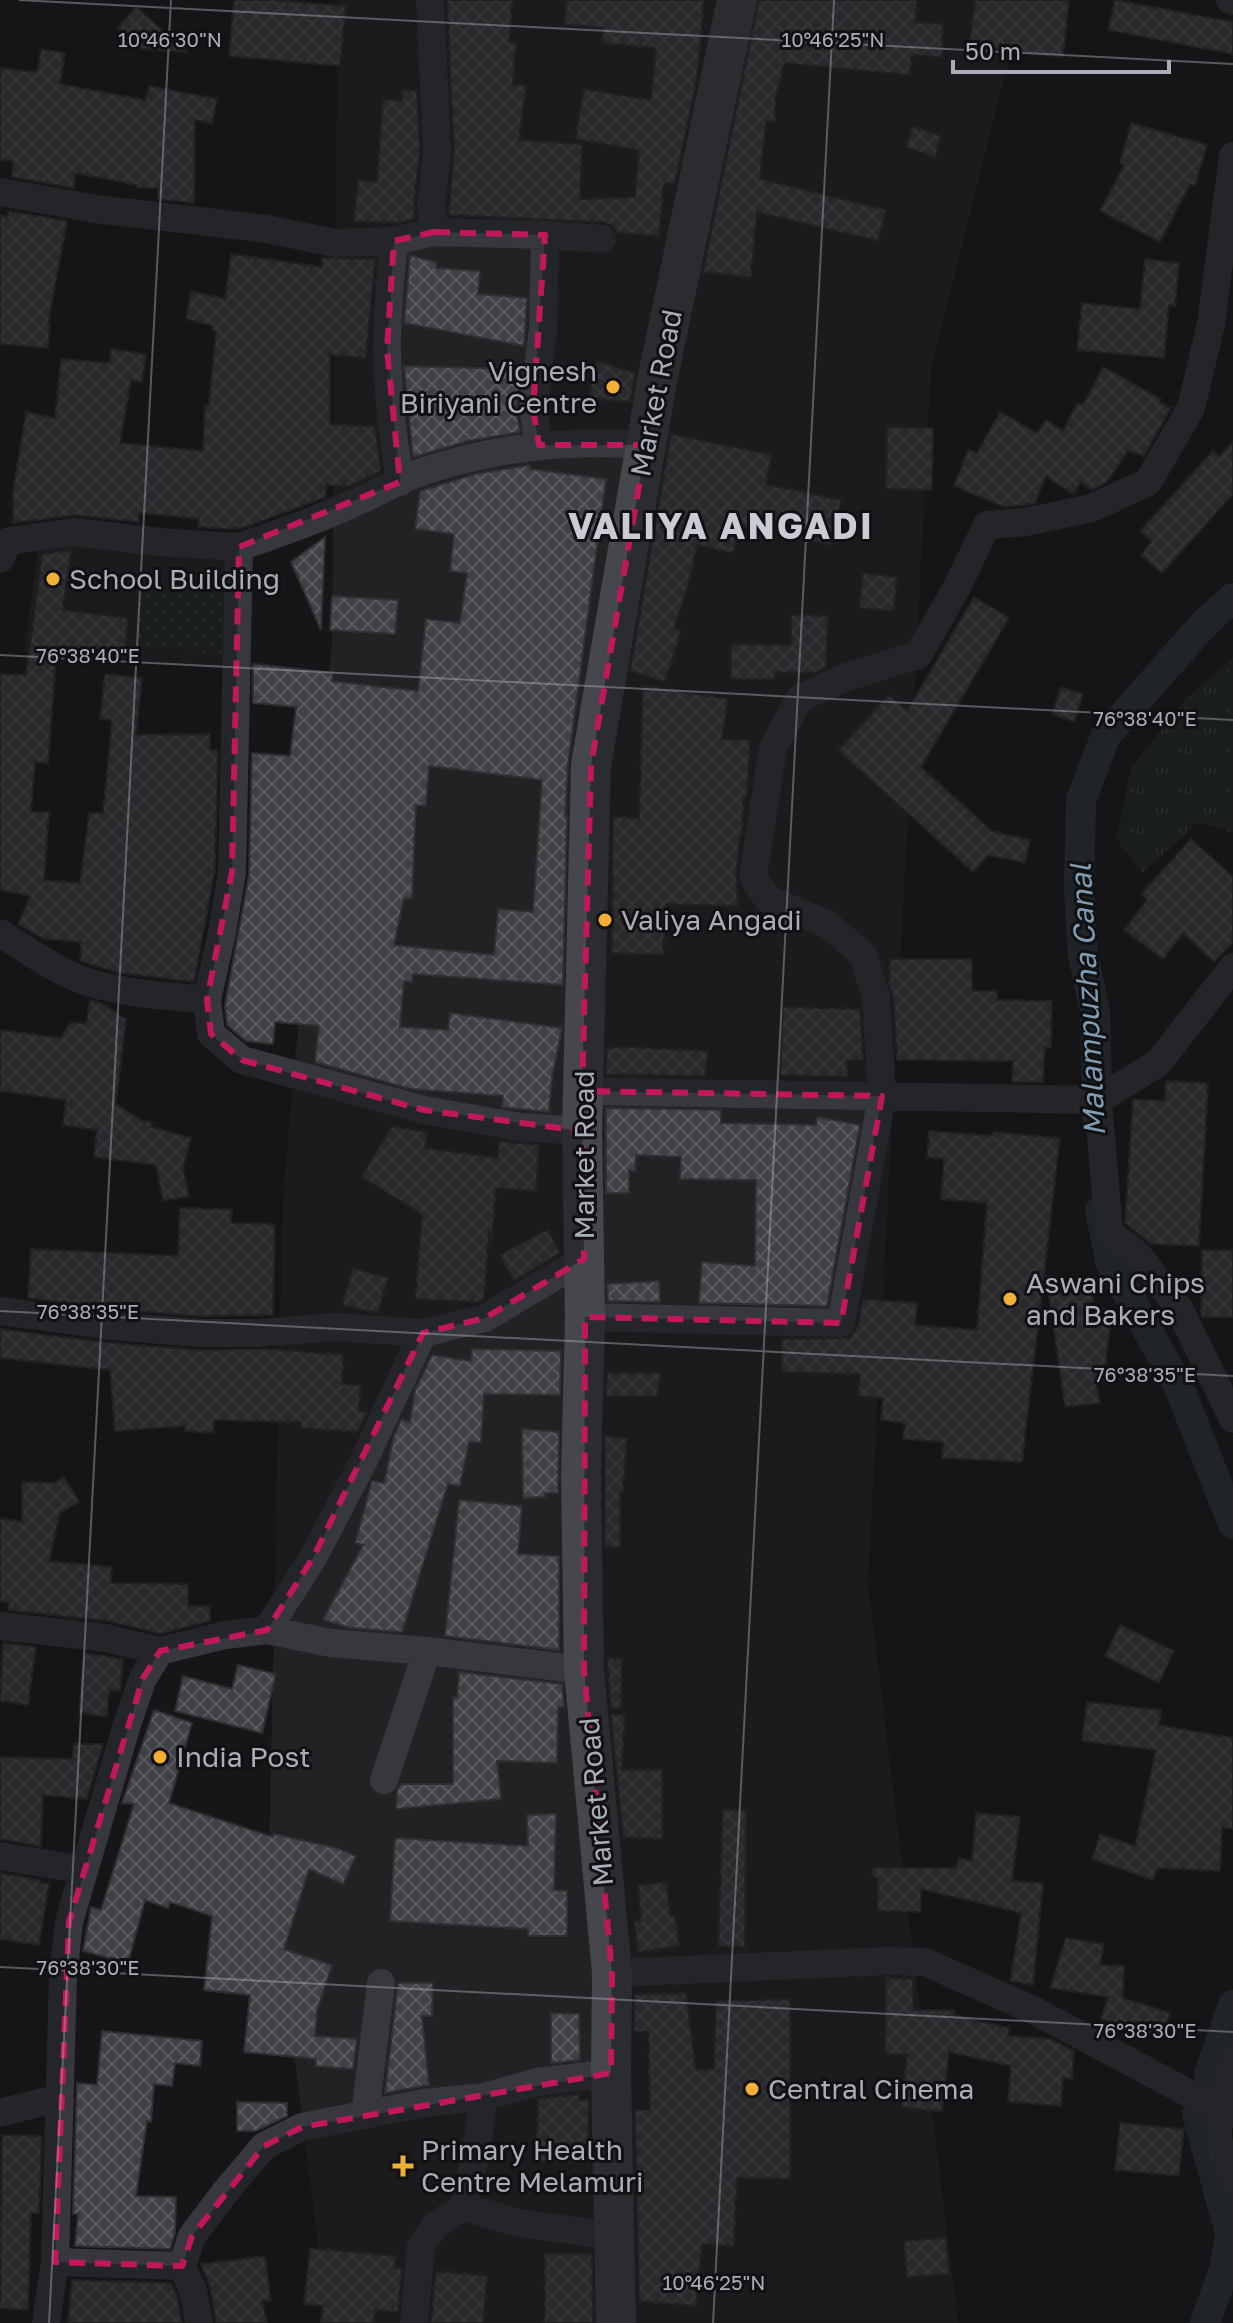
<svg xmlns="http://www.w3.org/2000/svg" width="1233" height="2323" viewBox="0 0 1233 2323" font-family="'Golos Text',sans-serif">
	<defs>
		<pattern id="grass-tufts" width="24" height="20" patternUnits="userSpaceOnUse" patternTransform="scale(2)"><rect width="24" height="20" fill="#1e261f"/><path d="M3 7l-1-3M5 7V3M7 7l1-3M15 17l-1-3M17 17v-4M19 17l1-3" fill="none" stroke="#3c433d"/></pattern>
		<pattern id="park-dots" width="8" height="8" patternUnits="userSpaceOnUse" patternTransform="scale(2)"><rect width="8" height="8" fill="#1e261f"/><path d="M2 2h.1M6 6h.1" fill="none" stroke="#3c433d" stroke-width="1.8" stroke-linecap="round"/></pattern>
		<pattern id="building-cross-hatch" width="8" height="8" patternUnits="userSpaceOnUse" patternTransform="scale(2)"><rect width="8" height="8" fill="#404145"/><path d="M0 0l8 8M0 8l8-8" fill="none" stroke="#595a5e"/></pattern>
	</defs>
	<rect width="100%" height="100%" fill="#161618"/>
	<path fill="#222225" d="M338,0H1024L931,370L868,1583L958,2323H328L269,1856L283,1197L332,642Z
		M39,543L235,560L230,668L24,651Z"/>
	<path fill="url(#grass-tufts)" d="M1233,658V833L1198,822L1143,873L1116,839L1131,768L1187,697Z"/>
	<path fill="url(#park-dots)" d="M141,580L231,587L226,654L136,647Z"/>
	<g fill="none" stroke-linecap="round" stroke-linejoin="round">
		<path stroke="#2c353c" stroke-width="30" d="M1098,1123L1095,1012L1083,955L1079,889L1081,800L1106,735L1205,623L1233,598
			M1100,1211L1111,1264L1179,1387L1233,1524
			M1209,2074L1233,2005
			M1197,2114L1230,2232L1225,2267L1205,2323"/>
	</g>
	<path fill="url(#building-cross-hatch)" stroke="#303034" stroke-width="2" fill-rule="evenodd" d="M234,0H271L346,6L340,66L229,56Z
		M447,0H513L509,42L516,43L513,84L526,86L519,140L582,144L580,199L635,197L639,150L575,139L584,89L651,100L656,48L602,43L604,28L564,24L567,0H704L697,78L675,183H664L659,236L618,233L612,225L603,222L449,215L454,151Z
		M759,0H917L915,22L943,24L942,57L912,55L910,75L784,63L776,97L775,122L766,121L760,179L886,210L878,241L757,212L751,277L703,272Z
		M975,0H1069L1063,57L969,46Z
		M1115,0L1233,22V54L1108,30Z
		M136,7L187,52L142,49L118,28Z
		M41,49L65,53L60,84L145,100L150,86L217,99L212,123L195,120L194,203L158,199V188H137V185L75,173L74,188L12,177L13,161L0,160V68L37,72Z
		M403,90L417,91L420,151L414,204L415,219L397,223L354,221L358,180L377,182L383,99L402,101Z
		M1131,123L1207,145L1195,186L1190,184L1160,242L1100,211L1124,165L1120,163Z
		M913,126L941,136L935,157L906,147Z
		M8,211L67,221L48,324H50L48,348L0,344V215L8,217Z
		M231,254L322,267V258L375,259L366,358L330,355V424L375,427L381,471L350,486L326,485V497L246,527L229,529L198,527L199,519L139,513L138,522L76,515L13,523V491L26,412L55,418L61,359L110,363L111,349L146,354L142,382L131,380L120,443L203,451L205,405H209L216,331H213V326L186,319L191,291L225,299Z
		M410,255L437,263L436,268L480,271L478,294L527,298L524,346L404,323Z
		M1145,259L1179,263L1175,306L1169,305L1164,358L1077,350L1082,303L1140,309Z
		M597,361L635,373L630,402L588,399Z
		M404,366L521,369L516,407L520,432L468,441L413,457Z
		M1103,367L1161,399L1159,402L1171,408L1144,456L1128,451L1107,482L1091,490L1081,482L1073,494L1046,476L1035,503L1024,505L1004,507L954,486L968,450L977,453L1000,412L1037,433L1046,420L1063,431L1077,403L1083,405Z
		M887,427L933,428L932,490L886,489Z
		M671,434L772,455L766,484L841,500L831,545L739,525L733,553L697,545L688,586L674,628L681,631L665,682L630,671Z
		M1233,442V494L1162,573L1141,555L1152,541L1140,531L1213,451L1219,457Z
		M530,465V469L606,479L568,764L565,816H567L563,985L413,974L412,982L404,981L400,1027L448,1030L450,1013L562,1028L552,1078L549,1112L502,1107L503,1096L411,1089L315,1062L319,1026L275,1022L273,1044L246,1041L227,1025L225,1005L249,875L252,753L290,756L296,707L253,703V664L333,673L332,681L418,691L426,619L460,623L467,573L450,571L454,534L415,529L420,491L476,474ZM429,766L542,780L533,912L498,909L494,955L394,945L404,898H412L416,805L426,806Z
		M325,537L321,630L291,562Z
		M71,550L63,610L128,618L124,654L57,646L48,763L35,762L31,812H49L44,880L80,883L89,813H103L112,720L100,719L105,674L142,678L136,735L210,734V750H218L215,870L194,982L120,973L80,961L81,942L44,939L18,924L30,896L0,890V674L26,675L42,554Z
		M863,573L897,577L894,611L859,608Z
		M332,596L398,600L395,634L330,630Z
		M974,597L1009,618L921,767L992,831L1030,840L1025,863L988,855L973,872L838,750L889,695L907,711Z
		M791,615L828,616L826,667L814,673L775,672V679H731V644L791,645Z
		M643,685L728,699L722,739L750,740L747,796L744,795L742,835H740L736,874L738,906L666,904L663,955L612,953L613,816L639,819Z
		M1061,687L1083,694L1074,722L1052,714Z
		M1191,839L1233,877V942L1214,962L1183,933L1163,959L1124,930L1147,900L1141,894Z
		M890,959H972V991H997V1000L1052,1001L1051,1047H1045L1043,1082H1012L1013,1061L897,1060L893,996L889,983Z
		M90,1000L103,1004L126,1019L116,1104L143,1121L152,1122L151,1127L191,1138L183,1168L189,1196L163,1201L156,1165L94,1157L97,1130L63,1125L66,1100L0,1091V1030L61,1038L71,1022L86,1024Z
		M783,1007L860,1009L863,1060H847V1077L780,1075Z
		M631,1047L708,1051L705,1076L606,1074L607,1048Z
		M1166,1081L1208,1083L1199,1246L1151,1244L1125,1223L1133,1099L1165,1101Z
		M606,1108L721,1110V1123L816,1125L817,1117L860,1125L827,1306L699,1303L702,1262L755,1266L756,1180L680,1179L681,1157L636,1155L635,1171L629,1170V1193H606Z
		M392,1126L427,1132L425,1148L498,1158L499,1141L539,1145L536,1191L496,1188L492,1238L489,1232L484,1299L478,1302L415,1299L422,1214L361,1177Z
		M929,1131L993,1136V1132L1060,1138L1022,1462L942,1458L943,1442L903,1439L905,1423L881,1420L883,1398L858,1396L860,1374L782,1372V1339L849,1338L858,1327L863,1299L917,1303L915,1325L977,1330L987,1203L941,1199L944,1159L927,1157Z
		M180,1208L232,1209L231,1223L275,1224L273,1315L200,1316L114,1309L28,1298L31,1249L178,1256Z
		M548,1229L560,1253L514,1281L500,1255Z
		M1202,1250H1233V1317H1202L1201,1315Z
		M353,1268L388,1278L378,1313L342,1305Z
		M1046,1276L1095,1280L1092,1307L1113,1310L1106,1356L1108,1380L1096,1381L1100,1403L1065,1407Z
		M659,1281L660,1302L608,1301L607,1284Z
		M0,1329L111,1343L198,1350L272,1349L344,1355L342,1384L361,1385L359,1411L367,1412L358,1432L301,1428V1422L214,1420L213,1433L185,1431V1426L115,1431L110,1370L0,1358Z
		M472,1349L561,1351L560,1395L484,1394L481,1442H469L460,1486L448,1484L402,1632L351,1628L323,1620L363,1545L355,1543L372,1481L384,1483L394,1436L401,1420L410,1422L415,1390L432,1355L471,1361Z
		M607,1373H661L657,1396H606Z
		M522,1429L559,1432L558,1493H545V1497L523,1498Z
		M605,1436L627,1438L623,1492H620V1547H605Z
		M64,1477L79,1502L60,1513L49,1561L112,1567L111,1583L188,1584V1606H210V1621L160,1634L108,1621L8,1610L9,1603L0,1601V1518L22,1522V1482L54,1483Z
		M459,1500L522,1506L518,1554L559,1556V1650L445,1636Z
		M1120,1625L1174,1651L1159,1683L1105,1656Z
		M3,1643L36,1647L28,1705L0,1701Z
		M84,1653L123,1659L120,1691L109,1690L107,1717L79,1713Z
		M607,1658L622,1659L621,1708H611Z
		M238,1665L276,1674L262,1733L175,1711L183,1676L232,1689Z
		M459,1672L562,1684L564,1707H558L557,1763L497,1761L501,1799L396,1809L397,1790L401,1784H453V1697H457Z
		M1087,1702L1161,1710L1159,1725L1233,1738V1829L1222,1828L1220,1871L1157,1868L1153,1880L1092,1859L1100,1834L1135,1846L1156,1750L1082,1741Z
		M154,1710L192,1723L169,1803L273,1837L274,1834L337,1848L356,1856L343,1884L309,1869L284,1949L332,1965L317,2011L315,2036L357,2039L353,2069L315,2066L316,2059L244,2052L250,1995L204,1990L212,1916L170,1902L168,1908L145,1900L128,1963L83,1951L91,1907L101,1910L134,1804L122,1803Z
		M611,1714L625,1715L622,1770L662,1769V1839L623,1837Z
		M74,1744H103L87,1799L43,1795L41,1846L0,1839V1757L72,1759Z
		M723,1809L746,1810L745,1947L718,1946Z
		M976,1813L1020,1817L1012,1881L1043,1883L1033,1985L1010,1981L1021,1913L921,1889V1912L877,1911L878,1878L872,1876L873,1868H956L959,1858L972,1861Z
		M556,1814L554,1890L567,1891V1936H528V1929L390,1921L395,1838L528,1846L527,1815Z
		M0,1873L40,1880V1883L49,1884L39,1945L0,1939Z
		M667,1882L670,1916H675L679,1946L638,1952L634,1922L641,1921L638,1885Z
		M1066,1938L1104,1944L1100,1965L1124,1966L1123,1998L1170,2013L1162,2038L1101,2019L1108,1997L1050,1988Z
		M886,1978L913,1979V2010H954V2015L1009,2028L1008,2036L1051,2039L1074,2051L1072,2079L1063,2078L1061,2106L1008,2102L1011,2066L949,2052L942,2112L902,2107L907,2054H885Z
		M398,1983H433L432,2016H422L429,2085L385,2093Z
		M686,1993L696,2070L714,2069L716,2001L790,1999V2179L737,2178L734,2246L702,2244L696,2306L639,2301L635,2110H650L648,2032H634L635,1994Z
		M551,2013L579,2014L580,2060L551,2063Z
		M102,2031L202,2041L200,2066L175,2063L172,2086L154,2084L151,2122L147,2121L136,2196L176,2197L175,2233L170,2249L75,2246L78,2214H73L77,2083L97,2085Z
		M579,2094V2100H589L587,2163L536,2161L538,2099Z
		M237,2102L287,2103V2116L256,2131H237Z
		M1120,2123L1184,2129L1179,2176L1115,2170Z
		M2,2135L42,2136L39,2213H31L28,2310L0,2308Z
		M946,2238L949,2274L907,2277L904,2241Z
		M310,2248L396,2256L394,2268L402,2269L398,2312L375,2310L374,2323H321L323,2306L304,2304Z
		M545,2253L592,2254L593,2323H544Z
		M265,2256L271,2301L262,2300L267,2323H216L210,2287L201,2264Z
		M436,2271L487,2276L483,2323H431Z
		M72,2280L171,2283L177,2295L182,2323H68Z"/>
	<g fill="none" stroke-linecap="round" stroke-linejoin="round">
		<path stroke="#37383d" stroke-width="28" d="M1230,0L1233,1
			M0,192L96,209L267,229L335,243L394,241
			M434,232L545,235L602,239
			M539,445L533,409L543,329L545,235
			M400,482C393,439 388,396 387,352C386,316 391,278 394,241L434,232L431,206L437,152L430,0
			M0,559L9,541L74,532L159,542L239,547
			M0,933C27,950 57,972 88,982C126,994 167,996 207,1000
			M582,1091L1098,1100L1109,1232L1138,1255L1179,1308L1233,1419
			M1098,1100L1158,1063L1233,967
			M582,1131L520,1127L424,1110L242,1060L211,1034L207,1000L222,932L232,872L239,547C278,534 317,520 354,503C375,494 395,482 416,474C489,448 568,439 646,445
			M0,1311L112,1326L199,1333H260L335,1327L423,1333L485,1318L584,1259
			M585,1317L841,1323L882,1096L876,997L863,955L827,924L768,899L753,877L773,748L800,698L846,677L918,655L956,589L987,525L1026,522L1092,508L1148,482L1191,408L1211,324L1233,156
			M0,1626L106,1638L160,1651
			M267,1630L314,1556L364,1460L423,1333
			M384,1780L427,1651
			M0,1856L84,1870
			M612,1973L889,1961L925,1962L1035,2011L1218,2109L1233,2114
			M1233,2061L1218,2109V2139L1233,2182
			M0,2113L59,2098
			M365,2115L381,1983
			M463,2207L475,2157L484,2097
			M55,2262L182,2266
			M46,2323L55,2262L63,1976L69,1922L128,1721L143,1678L160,1651L225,1635L267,1630L331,1643L427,1651L584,1670
			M199,2323L193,2290L182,2266L192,2236L226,2191L264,2146L302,2127L424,2103L484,2097L537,2082L611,2073
			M414,2323L421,2246L436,2225L463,2207L519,2223L613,2236"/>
		<path stroke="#45474d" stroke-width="40" d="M616,2323L611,2073L612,1973L584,1670L581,1476L585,1317L582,1131L591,765L657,381L737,0"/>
	</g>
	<path d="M0 0H1233V2323H0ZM434,232L545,235L533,409L539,445H646L591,765L582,1091L882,1096L841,1323L585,1317L584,1670L612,1973L611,2073L302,2127L264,2146L192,2236L182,2266L55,2262L69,1922L143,1678L160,1651L267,1630L314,1556L423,1333L485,1318L584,1259L582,1131L424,1110L242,1060L211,1034L207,1000L232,872L239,547L400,482L387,349L394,241Z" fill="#161618" fill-opacity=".55" fill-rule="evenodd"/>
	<path fill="none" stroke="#c2185b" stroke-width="6" stroke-dasharray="16 10" stroke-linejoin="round" d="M434,232L545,235L533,409L539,445H646L591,765L582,1091L882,1096L841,1323L585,1317L584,1670L612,1973L611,2073L302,2127L264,2146L192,2236L182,2266L55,2262L69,1922L143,1678L160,1651L267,1630L314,1556L423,1333L485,1318L584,1259L582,1131L424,1110L242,1060L211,1034L207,1000L232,872L239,547L400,482L387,349L394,241Z"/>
	<path fill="none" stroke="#a8adb8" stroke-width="2" stroke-opacity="0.45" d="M19,0L1233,64M0,655L1233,720M0,1311L1233,1376M0,1967L1233,2032M49,2323L171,0M713,2323L834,0"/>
	<g fill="#f2b134" stroke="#111113" stroke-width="3">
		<circle cx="613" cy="387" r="8"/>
		<circle cx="53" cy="579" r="8"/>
		<circle cx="605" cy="920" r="8"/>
		<circle cx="1010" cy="1299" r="8"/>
		<circle cx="160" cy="1757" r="8"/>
		<circle cx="752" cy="2089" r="8"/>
		<path d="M399 2154h8v8h8v8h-8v8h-8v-8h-8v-8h8z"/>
	</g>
	<g text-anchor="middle" stroke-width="6" stroke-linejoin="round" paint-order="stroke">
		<g font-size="28" fill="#a8adb8" stroke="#111113" text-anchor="start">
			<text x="597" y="381" text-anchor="end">Vignesh<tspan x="597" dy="32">Biriyani Centre</tspan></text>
			<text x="69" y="589">School Building</text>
			<text x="621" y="930">Valiya Angadi</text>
			<text x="1026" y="1293">Aswani Chips<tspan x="1026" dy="32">and Bakers</tspan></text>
			<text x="176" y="1767">India Post</text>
			<text x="768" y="2099">Central Cinema</text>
			<text x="421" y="2160">Primary Health<tspan x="421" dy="32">Centre Melamuri</tspan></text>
		</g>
		<g font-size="28" fill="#a8adb8" stroke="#111113">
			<text transform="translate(656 393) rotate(-79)" y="10">Market Road</text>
			<text transform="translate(584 1155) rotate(-90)" y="10">Market Road</text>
			<text transform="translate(596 1802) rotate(-95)" y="10">Market Road</text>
		</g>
		<g font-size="30" font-style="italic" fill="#7f9bb3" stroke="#111113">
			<text transform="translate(1088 1000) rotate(-93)" y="10">Malampuzha Canal</text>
		</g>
		<g font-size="36" font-weight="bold" letter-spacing="2" fill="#c9ccd4" stroke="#111113">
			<text x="721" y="539">VALIYA ANGADI</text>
		</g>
	</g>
	<g font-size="20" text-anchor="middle" fill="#a8adb8" stroke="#111113" stroke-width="6" stroke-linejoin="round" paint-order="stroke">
		<text x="170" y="47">10°46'30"N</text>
		<text x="833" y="47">10°46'25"N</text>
		<text x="88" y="663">76°38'40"E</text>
		<text x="1145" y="726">76°38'40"E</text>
		<text x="88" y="1319">76°38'35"E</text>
		<text x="1145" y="1382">76°38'35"E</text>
		<text x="88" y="1975">76°38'30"E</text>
		<text x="1145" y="2038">76°38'30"E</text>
		<text x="714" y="2290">10°46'25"N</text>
	</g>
	<path d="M953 60v12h216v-12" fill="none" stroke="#a8adb8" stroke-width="4"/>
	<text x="965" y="60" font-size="24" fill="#a8adb8" stroke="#111113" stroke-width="6" paint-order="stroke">50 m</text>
</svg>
